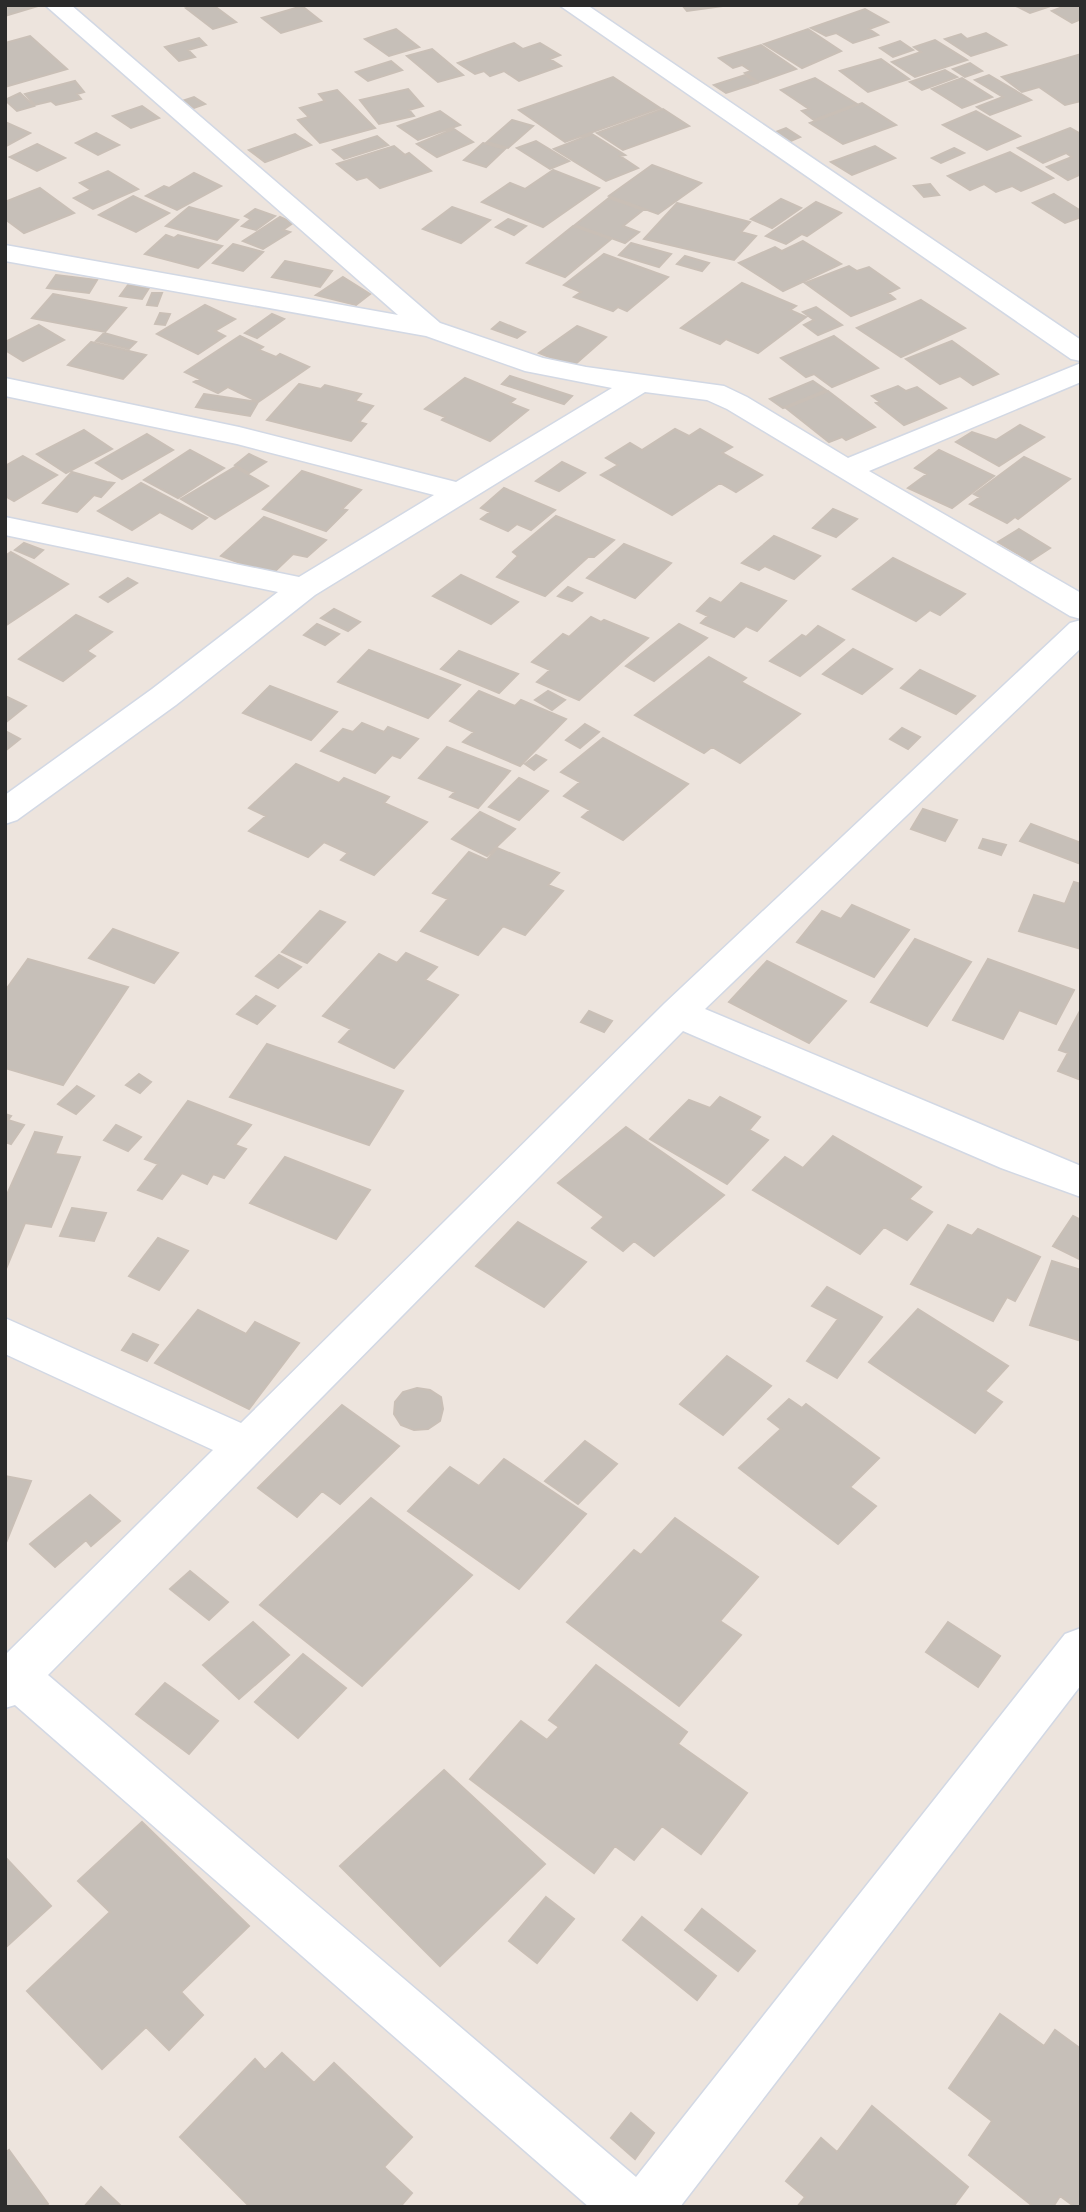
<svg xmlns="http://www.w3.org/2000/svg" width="1086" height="2212" viewBox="0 0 1086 2212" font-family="'Alegreya Sans',sans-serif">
	<rect width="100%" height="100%" fill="#ede4dd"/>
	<path fill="#c6bfb8" stroke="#c9bfb6" stroke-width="2" d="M15,5H37L38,6L5,16V8Z
		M195,5H213L236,22L213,29L186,8Z
		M682,5H730L687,11Z
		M1045,5L1048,7L1030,13L1016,6Z
		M1068,5H1081V19L1072,23L1052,11Z
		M302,6L321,21L281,33L262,18Z
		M865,9L888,22L869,29L878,35L853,43L836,33L826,36L811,28Z
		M396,29L419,47L389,56L365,39Z
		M808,29L841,51L802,68L764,44Z
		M986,33L1006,45L971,56L945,39L961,34L967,39Z
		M30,36L67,69L5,87V43Z
		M199,38L206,45L188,50L195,57L179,61L165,47Z
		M935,40L967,60L915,77L892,62L921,52L914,47Z
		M900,41L913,50L893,57L880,48Z
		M514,43L523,49L540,43L560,55L550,59L561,66L519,81L504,71L490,76L484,71L475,74L458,63Z
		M761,45L796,69L759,82L745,73L751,71L742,65L733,68L719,58Z
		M432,49L463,75L438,82L407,56Z
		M1081,54V101L1065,105L1039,87L1022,92L1002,77Z
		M881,59L909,79L868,92L840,71Z
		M391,61L402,70L368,81L356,72Z
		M970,63L982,71L965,77L953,69Z
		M945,70L957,77L922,90L910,82Z
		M745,75L757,83L726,93L714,85Z
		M989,75L1031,100L990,115L977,107L1003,97L975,80Z
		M613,77L660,108L565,142L519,110Z
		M815,78L857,104L814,120L802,111L809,109L781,90Z
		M962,78L992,97L962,108L932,89Z
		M75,81L84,92L77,94L81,99L56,105L51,101L35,105L25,94Z
		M408,89L423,106L409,110L414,116L379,124L360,100Z
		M337,90L375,128L320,143L298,120L309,117L300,108L325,101L319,94Z
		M20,93L34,106L17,111L5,100Z
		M194,97L205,104L194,108L182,101Z
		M862,103L896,125L843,144L810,123Z
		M142,106L159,118L131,128L113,116Z
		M663,109L689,126L623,150L597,133Z
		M440,111L460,125L418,140L398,126Z
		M976,111L1020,136L987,150L943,125Z
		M512,120L533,126L508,148L487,142Z
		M5,122L30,133L6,146Z
		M786,128L800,137L791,141L776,132Z
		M1070,128L1081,134V174L1068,180L1047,167L1072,157L1066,153L1043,163L1018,148Z
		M454,129L473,142L437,157L417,144Z
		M96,133L119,145L98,155L76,143Z
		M295,134L311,145L265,162L249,150Z
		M592,134L625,155L620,156L638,168L606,181L554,149Z
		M377,136L388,145L344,159L333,150Z
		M536,141L569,161L550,169L517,148Z
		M483,143L505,149L486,167L464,160Z
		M37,144L65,158L37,171L10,157Z
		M394,146L405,155L409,153L431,171L380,188L367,177L357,180L337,164Z
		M875,146L895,158L852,175L831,162Z
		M954,148L964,153L941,163L932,158Z
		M1010,152L1053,178L1021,191L1012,186L996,192L984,184L970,190L948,176Z
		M652,165L701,183L658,214L609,196Z
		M553,170L599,188L543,227L482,202L510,183L525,189Z
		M108,171L138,189L93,209L74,198L91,190L80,183Z
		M194,173L221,186L177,210L146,196L164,186L169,188Z
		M930,184L939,195L924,197L914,186Z
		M40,188L74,213L24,233L5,219V202Z
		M1054,194L1081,211V217L1065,223L1033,203Z
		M133,196L169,213L136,232L99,215Z
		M609,198L643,210L623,226L639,232L625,243L575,225Z
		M781,199L801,208L772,228L751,219Z
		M816,202L841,213L807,236L802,234L786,244L766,236Z
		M677,203L750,222L741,232L756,236L734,260L644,239Z
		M189,207L238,220L217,240L166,226Z
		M452,207L490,220L461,243L423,229Z
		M255,209L275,216L256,230L242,226L251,219L245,216Z
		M280,217L293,223L283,230L290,232L263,249L243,241Z
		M508,219L526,226L514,235L496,227Z
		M573,226L611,239L565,277L527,263Z
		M166,235L174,238L178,235L222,246L198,268L145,254Z
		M803,241L841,264L783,291L739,263L775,247L782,251Z
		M631,243L671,254L659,267L619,255Z
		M233,244L263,252L243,271L213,263Z
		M604,254L668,277L627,311L618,307L613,311L574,297L581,292L564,285Z
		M685,256L709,263L702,271L677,264Z
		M285,261L332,271L320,287L272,277Z
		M849,266L857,271L869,267L899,288L888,293L895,299L851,316L805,283Z
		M56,275L97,280L89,293L47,288Z
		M343,277L370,294L356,305L316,295Z
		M742,283L796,306L790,310L806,317L758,353L726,339L720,344L681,328Z
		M128,285L149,288L142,299L120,296Z
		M152,293H162L157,306L147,305Z
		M53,294L126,308L105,332L32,318Z
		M921,300L965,328L901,357L857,328Z
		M205,305L235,319L215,331L225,336L198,354L157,334Z
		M816,307L842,325L818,335L804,325L814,320L803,312Z
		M160,313L170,314L165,325L155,324Z
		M272,314L284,319L257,338L245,333Z
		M500,322L525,332L517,338L492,329Z
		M39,325L64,340L23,361L5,350V342Z
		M577,326L606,337L573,366L539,353Z
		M104,333L136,342L129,349L96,341Z
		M240,336L263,347L259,350L276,357L280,354L309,367L258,402L228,387L218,393L194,382L200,379L185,372Z
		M834,336L878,368L832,387L814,374L806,377L781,358Z
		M952,341L998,374L973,385L960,376L940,384L906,359Z
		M91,342L146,355L123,379L68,365Z
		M510,376L572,396L564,404L502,384Z
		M465,378L515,399L510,403L528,410L490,441L442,420L445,417L425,409Z
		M813,381L826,390L783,408L770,399Z
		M299,384L321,389L325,385L361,394L355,401L373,406L359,422L366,424L351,441L267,420Z
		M898,386L906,391L917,387L946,408L904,425L876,403L880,402L872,396Z
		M828,391L875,427L846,440L842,437L829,442L786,408Z
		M204,394L258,402L250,416L196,407Z
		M1020,425L1044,437L999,466L956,442L972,432L996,440Z
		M675,429L689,436L700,429L732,447L722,453L762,475L736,492L720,483L672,515L601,475L618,465L606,458L630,443L642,450Z
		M84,430L112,449L66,473L37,454Z
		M147,434L173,450L122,479L96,463Z
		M190,450L224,468L178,498L144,480Z
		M939,450L994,476L952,508L908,488L927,474L915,468Z
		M249,454L266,462L249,473L235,465Z
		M23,456L57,475L14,501L5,496V466Z
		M1024,457L1070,479L1018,519L1015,517L1007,523L970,504L980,497L974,494Z
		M562,462L585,473L559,491L536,481Z
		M235,467L268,486L215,519L181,499Z
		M302,471L361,490L342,509L347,510L326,531L263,509Z
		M72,472L107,482L114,483L101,497L94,495L77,512L43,503Z
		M141,483L207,518L192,529L160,512L132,530L98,511Z
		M504,488L555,510L531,530L517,524L508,531L481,519L490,512L481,508Z
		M833,509L857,519L836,537L813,528Z
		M556,516L614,540L594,557H588L545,596L497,577L518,556L513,552Z
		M264,517L326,540L307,557L293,554L271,575L221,556Z
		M1019,529L1050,548L1030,561L998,542Z
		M774,536L820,556L794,579L765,566L759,570L742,563Z
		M24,543L43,550L34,558L15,550Z
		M624,544L671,563L635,598L587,578Z
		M11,552L68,584L5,626V556Z
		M893,558L965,594L940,615L930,610L916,621L853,589Z
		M461,575L518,602L491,624L433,596Z
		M128,578L137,583L108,602L100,597Z
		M741,583L786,601L757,631L746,626L734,637L701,623L708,616L697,611L710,598L721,603Z
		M568,587L582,593L572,601L558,596Z
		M334,609L360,622L348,631L321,618Z
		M76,615L112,632L87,651L95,656L63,681L19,659Z
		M591,617L601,622L604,620L648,638L579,700L537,682L550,670L532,662L563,634L569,637Z
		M317,624L339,634L325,645L304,635Z
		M679,624L707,638L654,681L626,666Z
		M818,626L844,640L800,676L770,661L802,635L806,637Z
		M853,649L892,669L862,694L823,674Z
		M369,650L460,685L428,718L338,682Z
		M459,651L518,674L499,693L441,669Z
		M709,657L746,678L741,682L800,714L740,763L712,747L704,753L635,715Z
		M920,670L975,696L956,714L901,688Z
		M270,686L337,712L311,740L243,713Z
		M479,691L515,706L521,700L566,719L520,766L463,742L474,732L450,721Z
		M548,691L565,700L552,710L535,700Z
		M5,696L26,706L5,723Z
		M362,723L384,732L388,727L418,739L400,758L392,755L375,773L321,751L343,729L353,732Z
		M585,724L599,732L580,748L566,740Z
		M902,728L920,737L908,749L890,739Z
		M5,731L20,739L5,751Z
		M603,738L688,784L623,840L582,817L590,810L564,796L580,782L561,772Z
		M447,747L510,771L478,808L450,797L455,792L419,778Z
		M536,755L546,760L534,770L525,764Z
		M296,764L339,783L344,778L389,797L384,803L427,822L374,875L341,860L348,853L324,842L308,857L249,831L266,816L249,808Z
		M519,778L548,791L519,820L489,807Z
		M923,809L957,820L945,841L911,829Z
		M480,812L515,829L487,856L452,839Z
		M1031,824L1081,843V864L1020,841Z
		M983,839L1006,845L1001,855L979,848Z
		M497,848L559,873L548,885L563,891L525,935L503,926L478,955L421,931L448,899L433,893L469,852L487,860Z
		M1074,882L1081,884V949L1019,931L1034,895L1065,904Z
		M852,905L909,930L874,977L797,942L822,911L841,919Z
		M320,911L345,922L307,963L282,952Z
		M113,929L178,953L154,983L89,958Z
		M915,939L971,962L927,1026L871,1002Z
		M406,953L437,967L425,980L458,995L394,1068L339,1042L351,1029L323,1016L379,954L397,963Z
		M279,955L301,967L278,988L256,976Z
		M28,959L128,987L63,1085L5,1068V991Z
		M988,959L1074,990L1056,1024L1019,1010L1003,1039L953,1020Z
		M767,961L846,1001L809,1043L729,1002Z
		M256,996L275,1006L257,1024L237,1014Z
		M1081,1009V1080L1058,1071L1068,1053L1059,1050Z
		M589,1011L612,1021L604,1032L581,1022Z
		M267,1044L403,1091L369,1145L230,1097Z
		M139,1074L151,1082L140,1093L126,1085Z
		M77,1086L94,1096L76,1114L58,1104Z
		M720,1097L760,1117L749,1130L768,1140L727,1184L650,1139L689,1100L710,1108Z
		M188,1101L251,1125L235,1145L246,1149L224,1178L213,1174L207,1184L182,1173L162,1199L138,1190L158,1164L145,1159Z
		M5,1114L11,1116L8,1120L24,1125L11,1144L5,1142Z
		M116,1125L141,1137L128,1151L104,1140Z
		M626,1127L724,1195L654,1256L634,1241L623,1251L592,1228L604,1217L558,1183Z
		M35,1132L62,1137L55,1154L80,1157L51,1227L25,1223L5,1271V1199Z
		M833,1136L921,1187L909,1199L932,1212L907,1240L884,1227L860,1254L753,1190L785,1157L803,1168Z
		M285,1157L370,1190L336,1239L250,1203Z
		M72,1208L106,1213L94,1241L60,1236Z
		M1073,1216L1081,1220V1260L1053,1246Z
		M518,1222L586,1262L544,1307L476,1266Z
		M948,1225L972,1236L978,1229L1040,1257L1015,1301L1007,1297L993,1321L911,1284Z
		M158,1238L188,1251L159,1290L129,1276Z
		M1052,1261L1081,1270V1341L1030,1325Z
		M827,1287L882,1317L837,1378L807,1361L838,1319L812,1306Z
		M918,1309L1008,1366L985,1391L1002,1402L975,1433L869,1362Z
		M198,1310L246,1334L255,1322L299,1343L249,1409L155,1363Z
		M133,1334L158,1345L147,1361L122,1350Z
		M727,1356L771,1386L723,1435L680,1404Z
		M417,1388L430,1390L441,1397L443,1409L440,1421L428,1429L414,1430L401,1425L394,1414L395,1402L403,1392Z
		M789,1399L802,1408L806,1404L879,1458L850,1487L876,1506L838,1544L739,1468L781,1429L768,1419Z
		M342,1405L399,1446L340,1504L322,1491L297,1517L258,1488Z
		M585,1441L617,1464L578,1504L545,1481Z
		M504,1459L586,1514L519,1589L408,1511L450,1467L479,1486Z
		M5,1476L31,1481L5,1545Z
		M90,1495L120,1521L91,1546L86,1540L55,1567L30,1544Z
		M371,1498L472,1575L362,1686L260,1605Z
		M675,1518L758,1577L720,1621L741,1635L679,1706L567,1622L634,1550L641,1555Z
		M190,1571L228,1602L209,1620L170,1589Z
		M253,1622L289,1655L239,1699L203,1665Z
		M948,1622L1000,1656L978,1687L926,1652Z
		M303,1654L346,1688L298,1738L255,1702Z
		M596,1665L687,1732L678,1744L747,1793L701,1854L662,1826L634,1860L615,1846L594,1873L470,1779L521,1721L547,1740L559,1727L549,1720Z
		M165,1683L218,1721L189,1754L136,1714Z
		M444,1770L545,1864L440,1966L340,1866Z
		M142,1822L249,1926L181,1992L203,2015L169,2050L146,2027L102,2069L27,1991L110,1912L78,1881Z
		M5,1857L51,1906L5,1948Z
		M546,1897L574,1919L537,1963L509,1941Z
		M702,1909L755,1951L738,1971L685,1930Z
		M642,1917L716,1976L697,2000L623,1940Z
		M1000,2014L1044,2046L1055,2030L1081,2049L1080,2207H1075L1060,2196L1053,2207H1034L969,2155L992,2121L949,2088Z
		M282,2053L314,2083L334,2063L412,2137L384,2167L412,2193L400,2207H250L180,2137L255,2059L265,2070Z
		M872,2106L968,2187L953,2207H797L805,2197L786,2181L821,2138L837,2152Z
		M631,2113L654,2133L635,2159L611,2138Z
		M9,2150L48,2204L45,2207H5V2153Z
		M101,2187L122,2207H84Z"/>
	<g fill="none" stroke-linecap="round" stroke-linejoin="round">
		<g stroke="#d2d8e4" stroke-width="3">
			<path id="street" d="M45,5H71L440,323L543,358L586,367L724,386L747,397L848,458L1081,363V382L869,471L1081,593V619L1070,616L727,409L707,400L645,392L315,595L176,705L17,820L5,824V795L152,689L278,592L5,535V517L299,577L434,495L237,444L5,396V378L239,427L456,482L612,388L525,371L426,336L5,261V245L398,315Z
				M559,5H587L1081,340V361L1071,359Z
				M1081,620V648L705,1009L1081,1166V1197L1001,1168L683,1031L48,1675L636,2177L1065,1634L1081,1628V1685L680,2207H589L15,1705L5,1708V1655L213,1450L5,1354V1318L241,1423L665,1003L1070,623Z"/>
		</g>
		<use href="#street" fill="#fff" fill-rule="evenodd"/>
	</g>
	<rect width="1086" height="2212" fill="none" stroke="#2b2b2b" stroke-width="14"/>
</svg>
